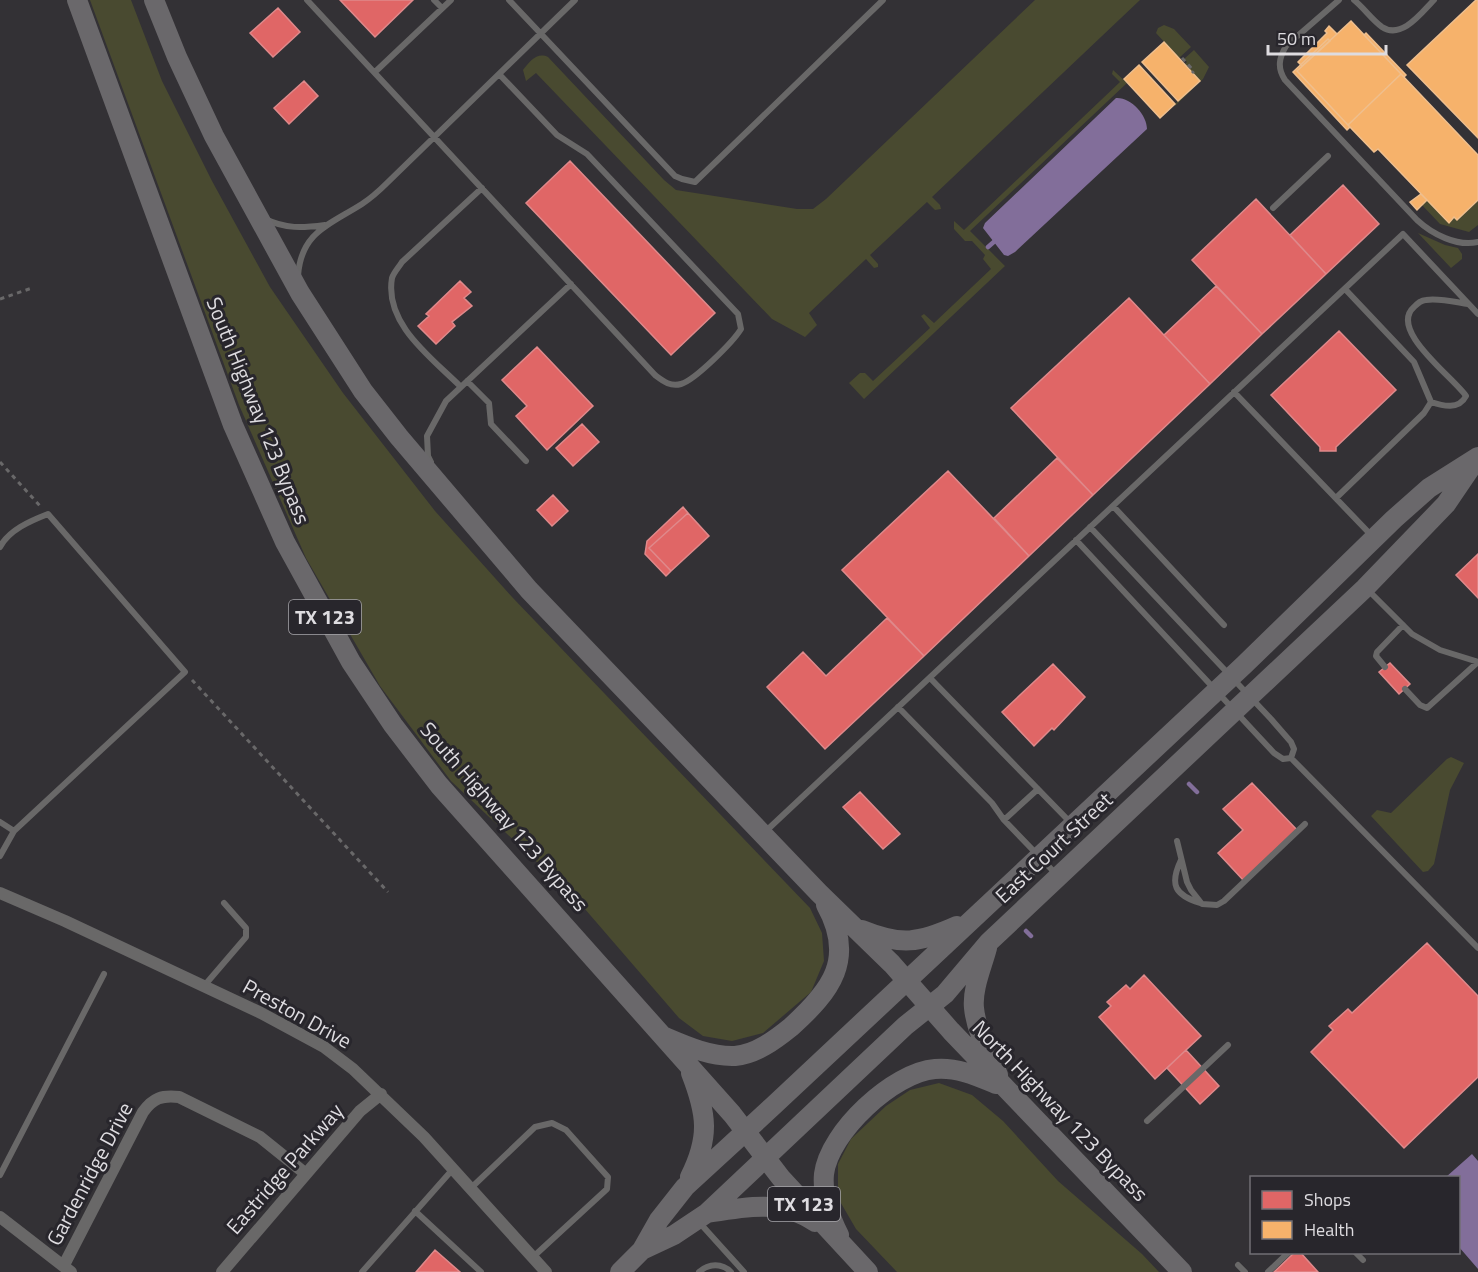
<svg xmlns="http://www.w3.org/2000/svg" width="1478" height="1272" viewBox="0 0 1478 1272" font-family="'Titillium Web',sans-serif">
	<rect width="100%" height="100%" fill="#333135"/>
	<path fill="#494a30" d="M90,0H131L162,81L212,181L270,287L343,393L435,511L513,598L810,908L822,933L824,961L811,992L763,1033L732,1041L703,1036L679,1018L578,901L451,781L380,686L306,558L239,405Z
		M1035,0H1140L932,197L940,205L941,209L935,210L927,202L870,255L878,264V267L874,268L866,259L809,313L817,325L805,337L772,319L536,73L526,81L523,70C530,61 537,52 548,57L664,180L676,190L797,209H813L826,199Z
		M1164,25L1174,29L1191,47L1179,58L1156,33L1158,28Z
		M1194,50L1209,67L1203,79L1175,106L1174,105L1200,81L1185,64L1187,62L1184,59Z
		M1113,70L1127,83L970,231L1005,266L864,399L849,383L860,373H865L873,381L930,328L921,316L924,314L934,323L991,269L983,259L985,255L972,241H965L954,229V221L964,230L1120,82L1112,74Z
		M1427,200L1449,222L1454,217L1458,220L1478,200V225L1469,232L1440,224L1421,204Z
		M1418,233L1445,245L1458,248L1462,254V259L1451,268Z
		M1451,757L1464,763L1450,790L1434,864L1428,871L1423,872L1371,816L1377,810L1391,813L1447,759Z
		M939,1083L972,1095L1003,1121L1058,1181L1142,1254L1159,1272H897L856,1229L838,1198V1164L851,1139L886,1106L910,1090Z"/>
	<path fill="#826e9a" d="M1116,98C1131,97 1147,115 1147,129L1015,252L1008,256L1004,255L983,228L985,223Z
		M1472,1154L1478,1161V1269L1459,1247L1458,1178L1446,1177Z"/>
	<path fill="#e06666" stroke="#df898b" stroke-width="1.5" d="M340,0H413L375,37Z
		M278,8L300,32L273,57L250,33Z
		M304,81L318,96L289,124L274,108Z
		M570,161L715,313L671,355L526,203Z
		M1343,185L1379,224L1326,274L1290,235Z
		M1256,199L1326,274L1262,334L1192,260Z
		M460,281L471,292L464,298L472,306L452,322L455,326L436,344L418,326L429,316L426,314Z
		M1216,286L1262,334L1210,384L1164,335Z
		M1129,298L1210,384L1093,495L1011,408Z
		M1339,331L1396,390L1336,447V451H1320V447L1271,395Z
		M537,347L593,406L547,450L516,416L527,406L502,380Z
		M582,424L599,442L573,466L556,448Z
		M1057,458L1093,495L1029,556L994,518Z
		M948,471L1029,556L924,656L842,570Z
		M553,495L568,511L552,526L537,510Z
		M683,507L688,513L649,548L671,571L666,576L645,554L647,541Z
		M688,513L709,536L671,571L649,548Z
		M1478,554V598L1456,575Z
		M887,618L924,656L825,749L767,687L803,652L826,676Z
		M1390,663L1410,684L1399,694L1379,672Z
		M1053,664L1085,697L1054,730L1052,728L1034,746L1002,712Z
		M1252,783L1298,831L1244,881L1218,853L1243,830L1223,809Z
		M860,792L900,834L883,849L843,807Z
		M1427,943L1478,996V1077L1404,1148L1311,1052L1333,1030L1329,1026L1348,1009L1352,1013Z
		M1144,975L1201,1036L1155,1079L1099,1017L1111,1006L1107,1002L1126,985L1130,989Z
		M1186,1050L1219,1086L1200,1104L1167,1068Z
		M435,1250L460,1272H416Z
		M1295,1252H1300L1318,1272H1274Z"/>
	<path fill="#f6b26b" stroke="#efbf8e" stroke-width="1.5" d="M1476,0H1478V138L1407,65Z
		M1351,21L1401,74L1348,125L1297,71Z
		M1329,26L1337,34L1302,66L1298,62L1327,33L1325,31Z
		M1366,33L1406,75L1404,77L1364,35Z
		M1328,39L1330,41L1297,71L1348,125L1350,127L1347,130L1293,72Z
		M1164,42L1200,81L1178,101L1142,62Z
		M1139,65L1175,104L1160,118L1124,79Z
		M1401,74L1478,155V200L1457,220L1454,217L1449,223L1378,149L1374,152L1348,125Z
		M1421,194L1427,200L1417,210L1410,202Z"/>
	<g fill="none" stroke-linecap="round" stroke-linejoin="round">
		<path stroke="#826e9a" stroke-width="4.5" d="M988,247L996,240
			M1189,784L1197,792
			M1026,931L1031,936"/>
		<path stroke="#696869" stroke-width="3" stroke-dasharray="4.5 4.5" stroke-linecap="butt" d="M1182,58L1194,71L1192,73
			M0,299L32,288
			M0,462L41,507
			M192,680L388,892"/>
		<path stroke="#696868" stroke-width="6" d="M307,0L655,375C663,381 670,387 681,384C695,380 733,342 741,329L738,314L587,154L557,135L499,74
			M434,0L442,8
			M509,0L675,176L682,179L695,182L883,0
			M1339,0L1286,46C1279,58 1277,68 1285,80L1417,220C1432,234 1457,247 1478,242
			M1354,0C1364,8 1372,20 1382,27C1402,40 1422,12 1434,0
			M375,72L451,0
			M1273,208L1328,156
			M265,219C286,229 302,228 325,225
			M298,276C301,232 329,225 362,204C371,198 379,191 387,183L575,0
			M467,381L489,403L491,424L526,461
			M460,386C432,358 384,324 392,278C394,272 399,267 402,262L482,188
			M1234,392L1372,536
			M1431,402C1443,406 1459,410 1466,396C1453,377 1388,330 1414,307C1418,303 1421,300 1426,300C1439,298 1455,302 1468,304
			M431,462L428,456L427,436L446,401L571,284
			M1336,498L1424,413L1431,402L1414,362L1345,289
			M1113,506L1224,625
			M1090,527L1271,719L1291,742L1294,749L1291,758
			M1076,540L1274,753L1283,759L1291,758L1478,948
			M0,547C9,530 30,521 48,514L185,672L14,831L0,856
			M1368,590L1412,634L1440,650L1478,662L1427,708L1420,705L1405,689
			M1385,667L1376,656L1377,652L1403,625
			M930,678L1070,822
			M898,707L992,803L1004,820L1056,874
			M1004,820L1038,789
			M0,822L14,831
			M766,831L1403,234L1478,314
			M1177,841L1187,882L1191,890L1202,904L1217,905L1224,901L1305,824
			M1181,860C1169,885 1175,895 1200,903
			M204,986L246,937V928L224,903
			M1147,1121L1228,1045
			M0,1175L104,974
			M471,1188L535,1127L552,1123L566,1130L608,1177L607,1189L533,1257
			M415,1211L481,1272
			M698,1221L744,1272
			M1355,1252L1363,1260
			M1238,1265L1245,1272
			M362,1272L453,1169
			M699,1272C709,1263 722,1263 731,1272
			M1268,1272L1289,1252"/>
		<path stroke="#696868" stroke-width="12" d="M0,893L65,921L261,1013L324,1047L353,1069L424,1137L546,1272
			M0,1217L71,1272
			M64,1265L143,1112C153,1098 162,1095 179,1097L260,1137L306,1174
			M222,1272L360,1111L381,1094"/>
		<path stroke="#6a686b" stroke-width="20" d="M77,0L233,425L285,542L351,662L393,725L439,785L732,1114L781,1178L868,1272
			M154,0L177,57L214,136L300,293L363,391L399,437L529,590L819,893L892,964L951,1031L1182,1272
			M862,930C901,946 919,943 957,926
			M987,948C982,967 972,989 974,1008C976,1030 989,1054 998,1075
			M665,1037C686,1046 711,1057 735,1056C756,1054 775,1040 791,1027C831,991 856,959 826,905
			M690,1177C710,1137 707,1114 691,1073
			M707,1213C743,1207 783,1199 815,1222
			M839,1235C830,1217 822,1195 824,1174C829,1132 894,1072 935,1069C957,1067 977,1076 996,1084
			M642,1250L674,1235L707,1213L905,1026L945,994L989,942L1365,588L1446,504L1474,463
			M620,1272L642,1250L659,1220L685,1187L773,1106L1244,665L1394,519L1429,488L1478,457"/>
	</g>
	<g text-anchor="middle" stroke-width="6" stroke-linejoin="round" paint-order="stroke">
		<g fill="#28262c" stroke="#a7a5aa" stroke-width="1.5">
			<rect x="289" y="600" width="72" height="34" rx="4.5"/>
			<rect x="768" y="1187" width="72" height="34" rx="4.5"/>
		</g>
		<g font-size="20" font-weight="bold" fill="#dedce0">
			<text x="325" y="624">TX 123</text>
			<text x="804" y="1211">TX 123</text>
		</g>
		<g font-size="21" fill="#dedce0" stroke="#28262c">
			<text transform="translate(258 411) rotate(68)" y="7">South Highway 123 Bypass</text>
			<text transform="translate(504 817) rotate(49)" y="7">South Highway 123 Bypass</text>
			<text transform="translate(1054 848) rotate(-43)" y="7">East Court Street</text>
			<text transform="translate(297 1014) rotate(29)" y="7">Preston Drive</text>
			<text transform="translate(1060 1111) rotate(46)" y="7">North Highway 123 Bypass</text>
			<text transform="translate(285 1169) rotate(-49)" y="7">Eastridge Parkway</text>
			<text transform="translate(90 1174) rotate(-62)" y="7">Gardenridge Drive</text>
		</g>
	</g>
	<rect x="1250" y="1176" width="210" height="78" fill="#28262c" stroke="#716f74" stroke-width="1.5"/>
	<rect x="1262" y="1191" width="30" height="18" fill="#e06666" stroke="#716f74" stroke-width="1.5"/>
	<text x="1304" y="1206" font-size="18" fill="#dedce0">Shops</text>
	<rect x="1262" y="1221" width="30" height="18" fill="#f6b26b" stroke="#716f74" stroke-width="1.5"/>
	<text x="1304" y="1236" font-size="18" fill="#dedce0">Health</text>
	<path d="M1268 45v9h118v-9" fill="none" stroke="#dedce0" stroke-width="3"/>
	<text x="1277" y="45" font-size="18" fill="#dedce0" stroke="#28262c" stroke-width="4.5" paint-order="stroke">50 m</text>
</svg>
